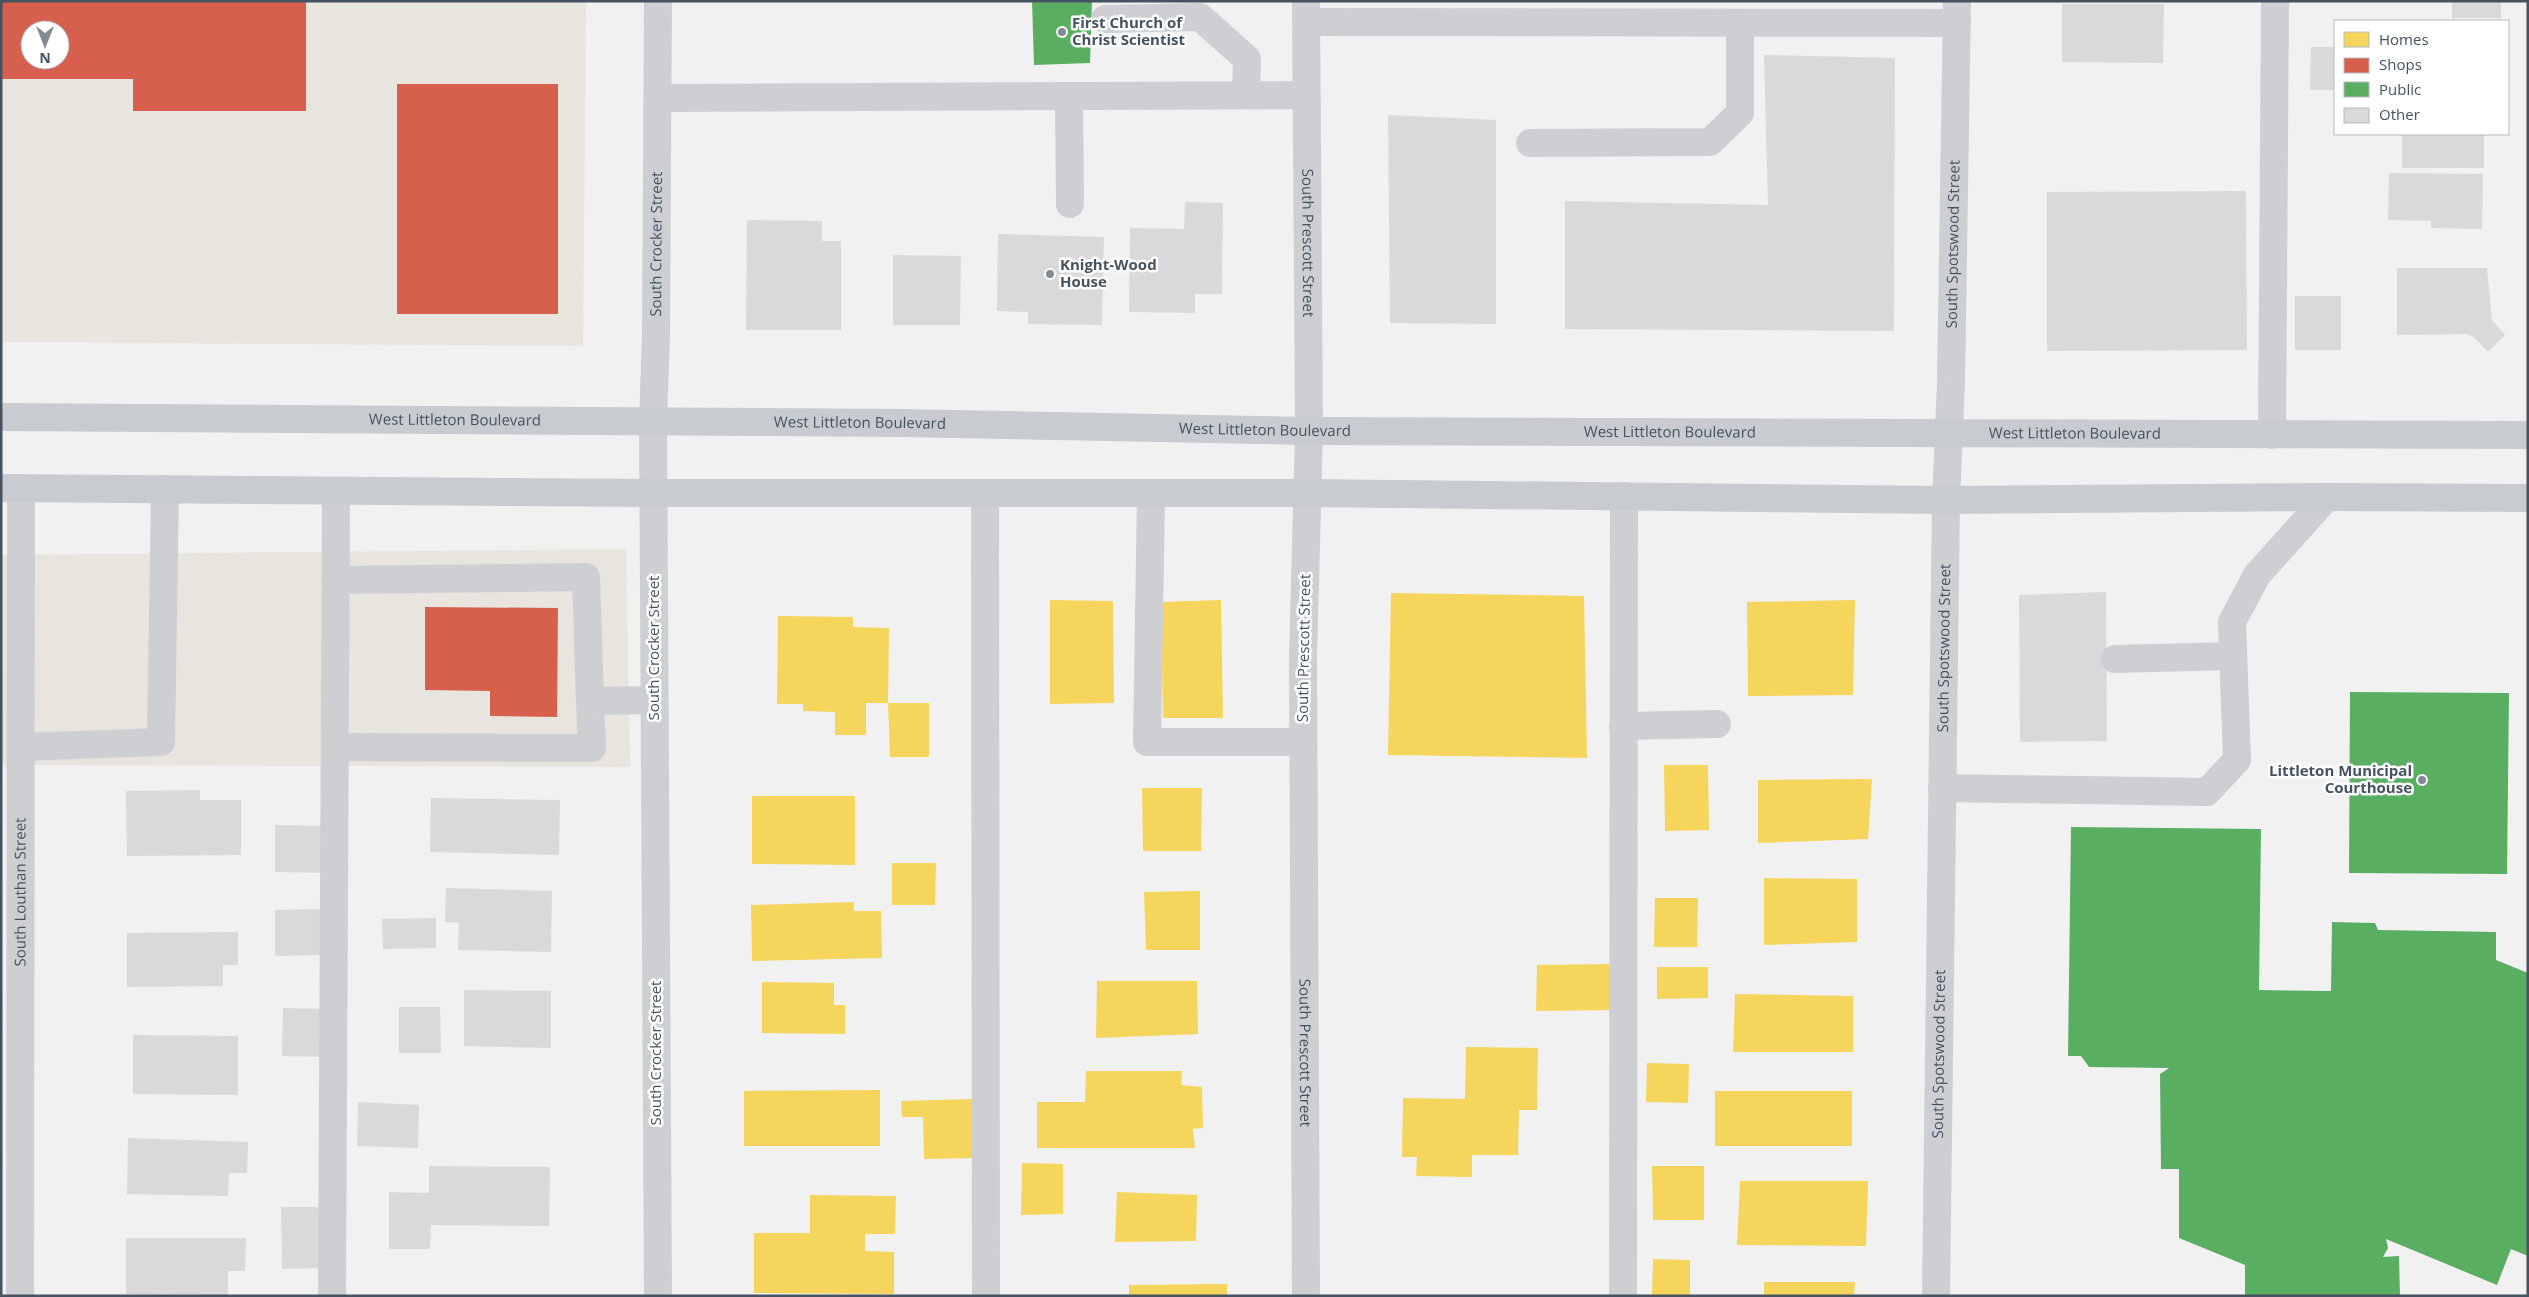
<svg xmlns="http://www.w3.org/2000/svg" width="2529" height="1297" viewBox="0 0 2529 1297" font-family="'Open Sans',sans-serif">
	<rect width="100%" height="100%" fill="#f2f1f1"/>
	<path fill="#e7e5de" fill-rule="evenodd" d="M1,1H586L583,346L1,342ZM30,30H60V60H30Z
		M626,549L630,767L1,765V555Z"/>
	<path fill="#f6d55c" d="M1391,593L1584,596L1587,758L1388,755Z
		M1050,600L1113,601L1114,703L1050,704Z
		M1221,600L1223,718H1163L1161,602Z
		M1855,600L1853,695L1748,696L1747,602Z
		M778,616L853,617V627L889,628L888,703H866V735H835V712L803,711V704H777Z
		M888,703H929V757H890Z
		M1664,765H1708L1709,830L1665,831Z
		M1872,779L1868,839L1758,843V780Z
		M1142,788H1202L1201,851H1143Z
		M752,796H855V865L752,864Z
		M892,863H936L935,905H892Z
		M1764,878L1857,879V942L1764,945Z
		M1200,891V950H1146L1144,892Z
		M1655,898H1698L1697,947H1654Z
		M854,902V911H881L882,958L752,961L751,905Z
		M1616,964L1615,1010L1536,1011L1537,965Z
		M1657,967H1708V998L1657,999Z
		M1097,981H1197L1198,1034L1096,1038Z
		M762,982L834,983V1005H845V1034L762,1033Z
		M1735,994L1853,996V1052H1733Z
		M1466,1047L1538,1048L1537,1110H1519L1518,1155H1472V1177L1416,1176L1417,1157H1402L1403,1098L1465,1099Z
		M1647,1063L1689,1064L1688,1103L1646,1102Z
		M1086,1071H1182L1181,1085L1202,1087L1203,1128L1193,1129L1195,1148H1037V1102H1085Z
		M880,1090V1146H744V1091Z
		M1715,1091H1852V1146H1715Z
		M975,1099L976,1158L924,1159L923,1117H902L901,1101Z
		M1022,1163L1063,1164V1214L1021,1215Z
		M1652,1166H1704V1220H1653Z
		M1740,1181H1868L1866,1246L1737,1245Z
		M1117,1192L1197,1195L1196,1241L1115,1242Z
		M810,1195L896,1196L895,1234H865V1251L894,1252V1294L754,1293V1233H810Z
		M1653,1259L1690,1260V1296L1652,1295Z
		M1764,1282H1855L1854,1296H1764Z
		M1227,1284V1296H1129V1285Z"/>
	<path fill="#d6604d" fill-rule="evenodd" d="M1,1H306V111H133V79H1ZM30,30H60V60H30Z
		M397,84H558V314H397Z
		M425,607L558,608L557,717L490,716V691L425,690Z"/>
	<path fill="#5aae61" d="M1032,1H1092L1090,63L1034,65Z
		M2350,692L2509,693L2507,874L2349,873Z
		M2071,827L2261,829L2259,990L2331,991L2332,922L2375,923L2378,930L2496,932V960L2528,973V1256L2511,1249L2497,1285L2386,1239L2388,1248L2383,1257L2399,1256L2400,1296H2245V1265L2179,1238V1169H2161L2160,1074L2169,1068L2089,1067L2081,1056H2068Z"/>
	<path fill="#d9d9db" d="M2452,1H2501V18H2452Z
		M2062,4H2164L2163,63L2062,62Z
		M2311,47H2335V90H2310Z
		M1764,55L1895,58L1894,331L1565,329V201L1768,205Z
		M1388,115L1496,120V324L1390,323Z
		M2402,134H2484V168H2402Z
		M2389,173L2483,174L2482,229L2431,228V221L2388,220Z
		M2246,191L2247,350L2047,351V192Z
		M1185,202L1223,203L1222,294H1195V313L1129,312L1130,228L1184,229Z
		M747,220L822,221V241H841V330H746Z
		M998,234L1104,237L1102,325L1028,324V312L997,311Z
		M893,255L961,256L960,325H893Z
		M2397,268H2487L2492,320L2505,335L2488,352L2475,338L2467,334L2397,335Z
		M2295,296H2341V350H2295Z
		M2106,592L2107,741L2020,742L2019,595Z
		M200,790V800H241V855L127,856L126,791Z
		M431,798L560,800L559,855L430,852Z
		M275,825L329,826V873L275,872Z
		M446,888L552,891L551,952L458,950L459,923L445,922Z
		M321,909L322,955L275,956V910Z
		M436,918V948L383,949L382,919Z
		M238,932V965H223V986L127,987V933Z
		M464,990L551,991V1048L464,1046Z
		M399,1007H440L441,1053H399Z
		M283,1008L329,1009L328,1057L282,1056Z
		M133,1035L238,1036V1095L133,1094Z
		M358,1102L419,1105L418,1148L357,1146Z
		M128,1138L248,1142L247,1173H229L228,1196L127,1194Z
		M429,1166L550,1167L549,1226L431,1225L430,1249H389V1192L429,1193Z
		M281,1207H321L322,1268L282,1269Z
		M126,1238H246L245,1271H228V1295L126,1294Z"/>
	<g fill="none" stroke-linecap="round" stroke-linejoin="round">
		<g stroke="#cdcfd2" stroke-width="28">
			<path id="s1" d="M1306,1L1309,431L1303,659L1306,1296"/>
			<path d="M1105,19L1200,17L1247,59L1246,95"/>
			<path d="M1306,22L1957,23"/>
			<path d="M1069,96L1070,204"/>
			<path d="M658,98L1306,95"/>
			<path d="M1530,143L1710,142L1740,113V23"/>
			<path d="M2272,435L2275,1"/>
			<path d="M985,493L986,1296"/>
			<path d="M1151,493L1147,742H1303"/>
			<path d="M336,580L586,577L590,701"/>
			<path d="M2115,659L2233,656"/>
			<path d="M1623,726L1717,724"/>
			<path d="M21,747L161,742L165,489"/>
			<path d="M335,747L592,748L590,701L654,700"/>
			<path d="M1942,788L2207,792L2237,760L2232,622L2257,575L2327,497"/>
			<path id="s2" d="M20,1296L21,488"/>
			<path d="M332,1296L336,491"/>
			<path id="s3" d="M658,1296L653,421L656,335L658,1"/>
			<path d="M1623,1296L1624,496"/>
			<path id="s4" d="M1936,1296L1946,500L1951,382L1957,1"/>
		</g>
		<g stroke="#c8ccd0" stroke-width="28">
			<path id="s5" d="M1,417L902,423L1309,431L2528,435"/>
			<path d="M1,488L653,493H1308L1946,500L2327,497L2528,498"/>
		</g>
	</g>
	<g fill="#828a93" stroke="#fff" stroke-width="2">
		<circle cx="1062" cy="32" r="5"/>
		<circle cx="1050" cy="274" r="5"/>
		<circle cx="2422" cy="780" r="5"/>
	</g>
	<g text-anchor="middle" stroke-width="5" stroke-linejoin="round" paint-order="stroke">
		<g font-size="15" font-weight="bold" fill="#455360" stroke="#fff" text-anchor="start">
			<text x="1072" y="28">First Church of<tspan x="1072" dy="17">Christ Scientist</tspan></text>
			<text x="1060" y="270">Knight-Wood<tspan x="1060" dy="17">House</tspan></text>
			<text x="2412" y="776" text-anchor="end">Littleton Municipal<tspan x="2412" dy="17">Courthouse</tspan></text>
		</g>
		<g font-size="15" fill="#455360" stroke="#fff">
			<text dy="5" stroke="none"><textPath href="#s3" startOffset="1052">South Crocker Street</textPath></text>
			<text dy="5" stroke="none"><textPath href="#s1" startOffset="242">South Prescott Street</textPath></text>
			<text dy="5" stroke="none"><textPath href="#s4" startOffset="1052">South Spotswood Street</textPath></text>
			<text dy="5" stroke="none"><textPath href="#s5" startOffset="454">West Littleton Boulevard</textPath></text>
			<text dy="5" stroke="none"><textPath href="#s5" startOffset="859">West Littleton Boulevard</textPath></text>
			<text dy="5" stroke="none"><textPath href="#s5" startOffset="1264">West Littleton Boulevard</textPath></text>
			<text dy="5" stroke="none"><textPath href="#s5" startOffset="1669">West Littleton Boulevard</textPath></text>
			<text dy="5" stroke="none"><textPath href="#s5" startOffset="2074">West Littleton Boulevard</textPath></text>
			<text transform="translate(654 648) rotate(-90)" y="5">South Crocker Street</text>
			<text transform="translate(1304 648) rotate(-89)" y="5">South Prescott Street</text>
			<text dy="5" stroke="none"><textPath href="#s4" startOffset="648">South Spotswood Street</textPath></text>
			<text dy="5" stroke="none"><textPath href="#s2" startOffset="404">South Louthan Street</textPath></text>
			<text transform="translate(656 1053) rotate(-90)" y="5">South Crocker Street</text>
			<text dy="5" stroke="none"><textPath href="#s1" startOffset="1052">South Prescott Street</textPath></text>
			<text dy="5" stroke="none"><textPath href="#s4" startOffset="242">South Spotswood Street</textPath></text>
		</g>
	</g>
	<rect width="2529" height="1297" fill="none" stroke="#455360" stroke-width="5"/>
	<rect x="2334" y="20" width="175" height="115" fill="#ffffff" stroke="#b5babf"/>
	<rect x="2344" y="32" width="25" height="15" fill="#f6d55c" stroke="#b5babf"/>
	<text x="2379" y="45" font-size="15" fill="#455360">Homes</text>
	<rect x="2344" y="58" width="25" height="15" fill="#d6604d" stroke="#b5babf"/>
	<text x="2379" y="70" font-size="15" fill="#455360">Shops</text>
	<rect x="2344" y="82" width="25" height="15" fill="#5aae61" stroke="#b5babf"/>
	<text x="2379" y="95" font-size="15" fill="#455360">Public</text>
	<rect x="2344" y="108" width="25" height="15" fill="#d9d9db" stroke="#b5babf"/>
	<text x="2379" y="120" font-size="15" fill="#455360">Other</text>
	<g transform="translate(45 45) rotate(180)"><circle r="24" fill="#ffffff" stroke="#b5babf"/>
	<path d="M0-4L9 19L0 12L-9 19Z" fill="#828a93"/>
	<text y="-8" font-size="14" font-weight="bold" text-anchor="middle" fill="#455360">N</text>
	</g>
</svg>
